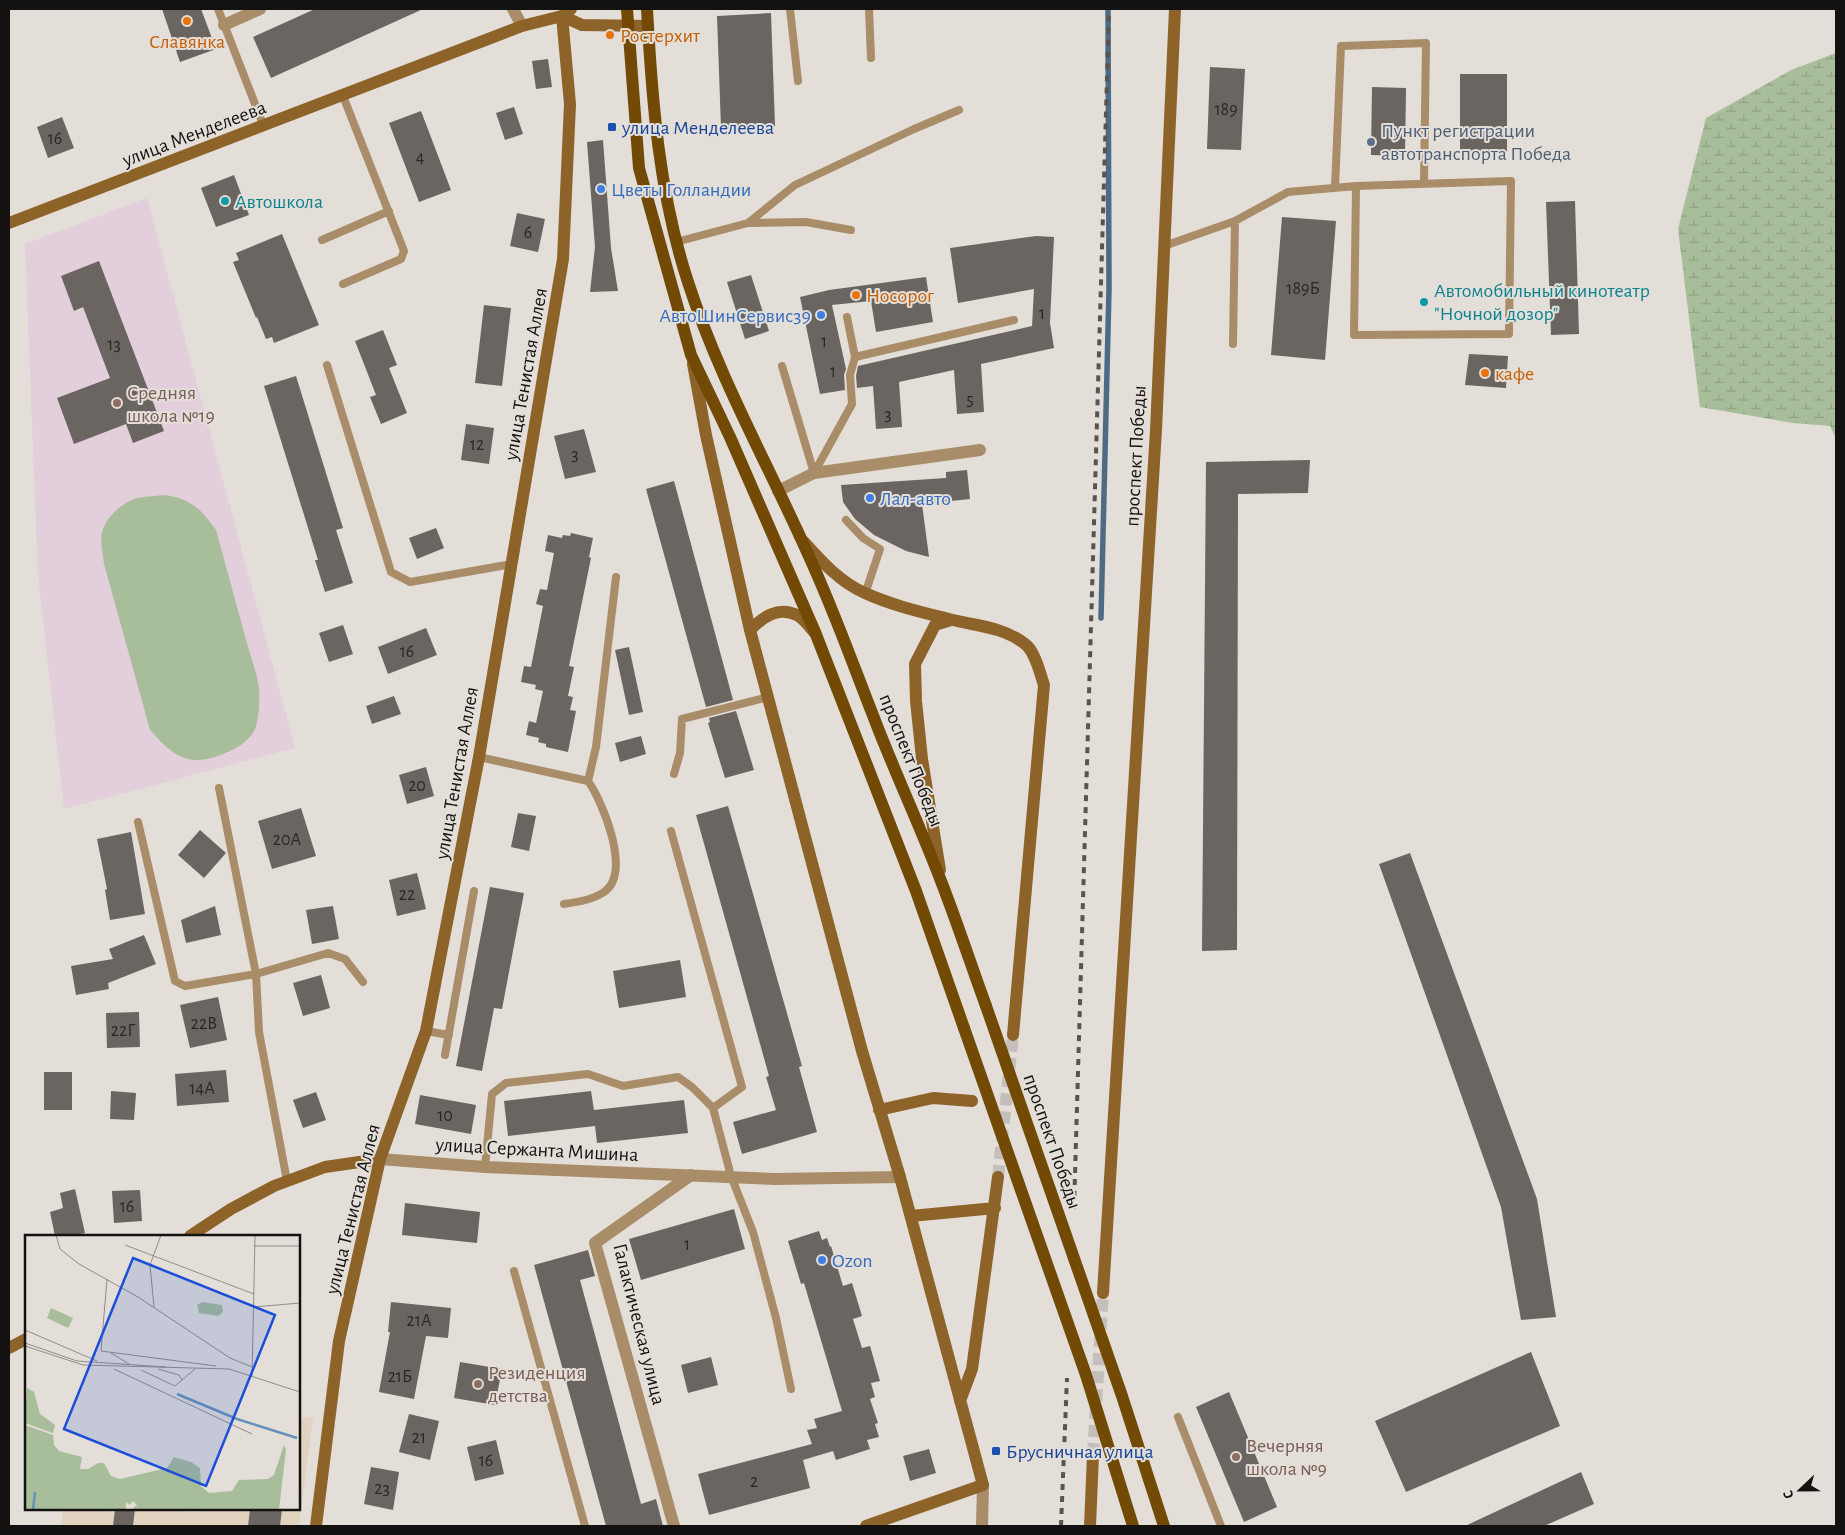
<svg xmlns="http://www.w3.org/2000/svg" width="1845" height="1535" viewBox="0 0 1845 1535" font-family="'Alegreya Sans',sans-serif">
	<defs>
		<pattern id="wetland-marsh" width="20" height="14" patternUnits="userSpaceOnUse" patternTransform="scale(1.25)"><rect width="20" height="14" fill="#a8bd9a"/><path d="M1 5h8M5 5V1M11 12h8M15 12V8" fill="none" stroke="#90a184"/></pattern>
	</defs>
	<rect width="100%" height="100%" fill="#e3ded8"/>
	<path fill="#e3cedc" d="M147,198L295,748L64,809L38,576L25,244Z"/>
	<path fill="#e2d2c0" d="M313,1417L299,1526H280L282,1509H299V1418Z
		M63,1509H108V1512L115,1513L113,1526H61Z
		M135,1509H159L201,1513L202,1509H250L248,1526H133Z"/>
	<path fill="url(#wetland-marsh)" d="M1836,53V438L1830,426L1793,423L1700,407L1678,229L1706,118L1791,70Z"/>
	<path fill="#a8bd9a" d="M166,495C192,500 200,508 216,530C226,566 236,603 246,640C250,656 257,672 259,688C260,699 259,724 253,733C244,746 229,752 215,757C184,767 169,751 150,730L104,564C103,554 100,542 102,532C107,516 122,502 138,498C147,496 157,496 166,495Z"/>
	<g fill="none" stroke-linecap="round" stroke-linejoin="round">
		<path stroke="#4e6b86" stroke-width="5.5" d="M1101,618L1109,289L1108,9"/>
	</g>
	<path fill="#6a6560" d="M162,9H201L216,49L180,62Z
		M315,9H423L271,78L253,37Z
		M771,13L775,126L721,128L717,16Z
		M548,59L552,87L536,89L532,61Z
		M1210,67L1245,69L1241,150L1207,149Z
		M1460,74H1507V152H1460Z
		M1372,87L1406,88L1405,156L1371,155Z
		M514,107L523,134L505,140L496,113Z
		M421,111L451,190L419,202L389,123Z
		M62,117L74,148L48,158L37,127Z
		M603,140L611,248L618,291L590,292L595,247L587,142Z
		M234,175L249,215L216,227L201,188Z
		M1575,201L1579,334L1551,335L1546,202Z
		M517,213L545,219L538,252L510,246Z
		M1282,217L1336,221L1325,360L1271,355Z
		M282,234L319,325L274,343L272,337L266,339L257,317L256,318L233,262L239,260L236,253Z
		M1036,236L1054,237L1050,323L1054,348L981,364L984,412L957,414L954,370L899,382L902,427L876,429L873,386L857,388L856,376L858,366L1032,326L1034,289L958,303L950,248Z
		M99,261L164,431L133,443L126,424L74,444L57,398L110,378L83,307L74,311L61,276Z
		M751,275L769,331L745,339L727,282Z
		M926,277L933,322L876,332L871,301L832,305L846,369L844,375L845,390L820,394L800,297L829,290Z
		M484,305L511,308L502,386L475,383Z
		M383,330L397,365L389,368L407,413L381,424L370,397L376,395L355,341Z
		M1469,354L1508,356L1506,388L1465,385Z
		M296,376L343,528L336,530L353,583L325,592L315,560H318L264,386Z
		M466,424L494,428L489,464L461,460Z
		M584,429L596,472L565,479L554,436Z
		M1310,460L1308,493L1238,494L1237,950L1202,951L1206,462Z
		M967,470L970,499L922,504L929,557L906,551L874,535L855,519L843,502L841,485L946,478V472Z
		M674,481L733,700L706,707L646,489Z
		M436,528L444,548L417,559L409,538Z
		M571,533L593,538L589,557L591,558L569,666L574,667L568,696L573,697L570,710L576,711L568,752L546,747V744L538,742L539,738L526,735L529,721L536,723L543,691L535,689L536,685L521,682L524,666L531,667L543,606L536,604L540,589L547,590L554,553L545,551L548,535L562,538L563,535L570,536Z
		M343,625L353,654L329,662L319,633Z
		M426,628L437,655L388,674L378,647Z
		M629,647L643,712L629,715L615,650Z
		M394,696L401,714L372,724L366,706Z
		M736,711L754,770L725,778L708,723L710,722L709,718Z
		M641,736L646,754L620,762L615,743Z
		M426,767L434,796L407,804L399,775Z
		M728,806L802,1066L799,1067L817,1132L742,1154L733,1122L776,1110L766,1077L769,1076L696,815Z
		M301,808L316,856L272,869L258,821Z
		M518,813L536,816L529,851L511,847Z
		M200,830L226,853L204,878L178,855Z
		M131,832L145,914L110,920L105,890L107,889L97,839Z
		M1410,853L1537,1199L1556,1317L1521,1320L1501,1207L1379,864Z
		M417,873L426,909L397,916L389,880Z
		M490,887L524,893L502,1009L494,1008L482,1071L456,1066Z
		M215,906L221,935L186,943L181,920Z
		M333,906L339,939L312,944L306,910Z
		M144,935L156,964L108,983L109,989L76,995L71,966L113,959L109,949Z
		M680,960L686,997L619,1008L613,971Z
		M321,975L330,1008L303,1016L293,983Z
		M218,997L227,1040L190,1048L180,1005Z
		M139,1012L140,1047L107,1048L106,1013Z
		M226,1070L229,1102L177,1106L175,1074Z
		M44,1072H72V1110H44Z
		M111,1091L136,1093L134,1120L110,1119Z
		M591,1091L594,1110L684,1100L688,1133L597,1143L595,1126L508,1136L504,1101Z
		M316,1092L326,1120L303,1128L293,1100Z
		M420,1095L476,1105L471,1134L415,1124Z
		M75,1189L85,1233L72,1236H55L50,1212L63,1208L60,1193Z
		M140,1190L142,1221L114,1223L112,1191Z
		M405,1203L480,1212L477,1243L402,1235Z
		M734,1209L745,1249L641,1280L629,1239Z
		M819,1231L822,1240L827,1238L830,1247L831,1246L843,1286L852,1283L862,1316L853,1319L862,1348L870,1346L880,1381L871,1383L875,1397L870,1399L878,1423L875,1424L879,1437L867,1440L870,1449L836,1460L833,1451L803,1460L810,1488L709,1515L698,1474L812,1444L807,1430L817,1428L814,1419L842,1411L804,1283L801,1284L788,1241Z
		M588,1250L595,1276L580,1280L641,1504L656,1499L663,1526H606L534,1265Z
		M391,1302L451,1308L448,1338L426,1336L414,1399L379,1392L390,1332H388Z
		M1531,1352L1560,1426L1406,1492L1375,1421Z
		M711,1357L718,1385L688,1393L681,1365Z
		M460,1362L502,1369L495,1405L454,1398Z
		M1229,1392L1277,1507L1244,1522L1196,1407Z
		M409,1414L439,1421L430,1460L399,1452Z
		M496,1440L504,1474L475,1481L467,1447Z
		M929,1449L936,1473L910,1481L903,1456Z
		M371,1467L399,1472L393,1510L364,1504Z
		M1581,1472L1594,1504L1544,1526H1465Z
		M115,1509H135L133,1526H113Z
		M250,1509H282L280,1526H248Z"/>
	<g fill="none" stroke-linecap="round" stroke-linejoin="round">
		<path stroke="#c4bfba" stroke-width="12" stroke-dasharray="12 6" stroke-linecap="butt" d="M998,1177L1013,1035
			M1093,1455L1103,1293"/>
		<path stroke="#a98c68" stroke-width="8" d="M218,9L264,127
			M790,9L798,81
			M869,9L871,58
			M1335,187L1341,46L1426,43L1424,183
			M748,223L795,185L914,129L959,110
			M322,240L389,211
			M676,242L748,223L806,222L851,230
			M1164,246L1235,221L1288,192L1356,186L1511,181L1509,334L1354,335L1356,186
			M343,284L401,259L404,251L343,96
			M1233,344L1235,221
			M855,357L1014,320
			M327,365L391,572L410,582L512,564
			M782,366L814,473
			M814,473L852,404L850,375L855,357L847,317
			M846,520L863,538L880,549L865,594
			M479,757L588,781L596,747L616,577
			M674,774L680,753L682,719L768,697
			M219,788L256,974L259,1032L287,1181
			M138,822L175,981L185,986L256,974L328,953L345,959L363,982
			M671,831L742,1087L713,1108
			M564,904C578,902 592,900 604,892C632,873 603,802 588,781
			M426,1031L449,1035
			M445,1055L474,891
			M485,1167L492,1094L506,1083L588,1074L623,1086L678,1077L692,1087L713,1108L731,1176L753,1232L776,1318L791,1389
			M514,1271L585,1526
			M1178,1417L1221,1526"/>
		<path stroke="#a98c68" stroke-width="12" d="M513,9L522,26
			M224,25L260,9
			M778,491L814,473L980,450
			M380,1159L485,1167L775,1179L900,1177
			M674,1526L595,1243L691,1175
			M982,1526L983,1485"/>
		<path stroke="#8d6329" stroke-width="12" d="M562,16L582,25L648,26
			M9,223L522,26L562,16L571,9
			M693,364L706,435L750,630L862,1051L900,1177L983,1485L866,1526
			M804,542C821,561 841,583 865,593C891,605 921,612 949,619C975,626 1002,626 1025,644C1035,651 1040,673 1044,685L1013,1035
			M750,630C763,617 778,606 797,615C803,618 809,626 814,632
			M940,870L922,759L916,701L915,664L935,625L951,620
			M879,1110L933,1098L972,1101
			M911,1216L995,1208
			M190,1236L231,1209L274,1186L325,1167L380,1159
			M1103,1293L1156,430L1175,9
			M9,1348L26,1339
			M960,1401L972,1369L998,1177
			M316,1526L339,1341L380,1159L426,1031L479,757L563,259L570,104L562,16
			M1090,1526L1093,1455"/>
		<path stroke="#724905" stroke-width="12" d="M627,9L639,168L691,355L730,437L815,632L916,891L964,1028
			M647,9C652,101 659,194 688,282C721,385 777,480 819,579C839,625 856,672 874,718C895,773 920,826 941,881C957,922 971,965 986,1006"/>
		<path stroke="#575451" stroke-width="4" stroke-dasharray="6 6" stroke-linecap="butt" d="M1074,1209L1109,9
			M1061,1526L1067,1378"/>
		<path stroke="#724905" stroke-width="12" d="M986,1006L1122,1396L1164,1526
			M964,1028L1086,1375L1133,1526"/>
	</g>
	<g fill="#e8710a" stroke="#e3ded8" stroke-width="2">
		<circle cx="187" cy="21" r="5"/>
		<circle cx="610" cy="35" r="5"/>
		<circle cx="856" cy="295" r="5"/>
		<circle cx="1485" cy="373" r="5"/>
	</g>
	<g fill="#1a4fb4" stroke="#e3ded8" stroke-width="2">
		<rect x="607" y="122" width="10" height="10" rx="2.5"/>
		<rect x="991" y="1446" width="10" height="10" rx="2.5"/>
	</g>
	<circle fill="#5c6f8a" stroke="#e3ded8" stroke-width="2" cx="1371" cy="142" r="5"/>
	<g fill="#3f7fe0" stroke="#e3ded8" stroke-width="2">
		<circle cx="601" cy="189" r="5"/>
		<circle cx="821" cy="315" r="5"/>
		<circle cx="870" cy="498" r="5"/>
		<circle cx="822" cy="1260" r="5"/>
	</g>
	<g fill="#0f9aa8" stroke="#e3ded8" stroke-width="2">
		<circle cx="225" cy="201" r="5"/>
		<circle cx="1424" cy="302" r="5"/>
	</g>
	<g fill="#8d6e63" stroke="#e3ded8" stroke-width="2">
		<circle cx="117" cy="403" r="5"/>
		<circle cx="478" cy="1384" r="5"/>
		<circle cx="1236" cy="1457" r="5"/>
	</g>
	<g text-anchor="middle" stroke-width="4" stroke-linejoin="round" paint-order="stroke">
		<g font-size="18" fill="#2a2724">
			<text x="1226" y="115">189</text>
			<text x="55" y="144">16</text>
			<text x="420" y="163">4</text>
			<text x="528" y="238">6</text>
			<text x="1303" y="294">189Б</text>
			<text x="1042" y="319">1</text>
			<text x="824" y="347">1</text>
			<text x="114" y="350">13</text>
			<text x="833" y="377">1</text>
			<text x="970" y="405">5</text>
			<text x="888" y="420">3</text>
			<text x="477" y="450">12</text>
			<text x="575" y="460">3</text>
			<text x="407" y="657">16</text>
			<text x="417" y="791">20</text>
			<text x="287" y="845">20А</text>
			<text x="407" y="900">22</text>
			<text x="204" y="1029">22В</text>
			<text x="123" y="1036">22Г</text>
			<text x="202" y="1094">14А</text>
			<text x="445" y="1121">10</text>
			<text x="127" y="1212">16</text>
			<text x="687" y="1250">1</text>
			<text x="419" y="1326">21А</text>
			<text x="400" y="1382">21Б</text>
			<text x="419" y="1443">21</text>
			<text x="486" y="1466">16</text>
			<text x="754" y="1487">2</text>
			<text x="382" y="1494">23</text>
		</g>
		<g font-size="20" fill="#c56008" stroke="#e3ded8" text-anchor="start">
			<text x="620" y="42">Ростерхит</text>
			<text x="187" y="48" text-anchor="middle">Славянка</text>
			<text x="866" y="302">Носорог</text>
			<text x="1495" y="380">кафе</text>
		</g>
		<g font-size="20" fill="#164399" stroke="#e3ded8" text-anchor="start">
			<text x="622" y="134">улица Менделеева</text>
			<text x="1006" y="1458">Брусничная улица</text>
		</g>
		<g font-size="20" fill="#4e5e75" stroke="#e3ded8" text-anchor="start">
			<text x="1381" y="137">Пункт регистрации<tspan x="1381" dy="23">автотранспорта Победа</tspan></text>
		</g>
		<g font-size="20" fill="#141210" stroke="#e3ded8">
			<text transform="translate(194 133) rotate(-21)" y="7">улица Менделеева</text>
			<text transform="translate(525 374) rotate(-80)" y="7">улица Тенистая Аллея</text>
			<text transform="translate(1135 456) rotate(-87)" y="7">проспект Победы</text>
			<text transform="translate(912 760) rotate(68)" y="7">проспект Победы</text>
			<text transform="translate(456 773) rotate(-80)" y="7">улица Тенистая Аллея</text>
			<text transform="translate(1053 1141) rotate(71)" y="7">проспект Победы</text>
			<text transform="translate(537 1149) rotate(3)" y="7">улица Сержанта Мишина</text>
			<text transform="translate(352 1209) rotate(-76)" y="7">улица Тенистая Аллея</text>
			<text transform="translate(640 1324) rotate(76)" y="7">Галактическая улица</text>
		</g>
		<g font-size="20" fill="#366cbe" stroke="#e3ded8" text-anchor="start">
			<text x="611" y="196">Цветы Голландии</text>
			<text x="811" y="322" text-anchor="end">АвтоШинСервис39</text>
			<text x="880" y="505">Лал-авто</text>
			<text x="832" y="1267">Ozon</text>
		</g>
		<g font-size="20" fill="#0d838f" stroke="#e3ded8" text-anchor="start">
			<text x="235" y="208">Автошкола</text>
			<text x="1434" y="297">Автомобильный кинотеатр<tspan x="1434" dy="23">"Ночной дозор"</tspan></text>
		</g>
		<g font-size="20" fill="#785e54" stroke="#e3ded8" text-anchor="start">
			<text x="127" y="399">Средняя<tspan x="127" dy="23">школа №19</tspan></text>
			<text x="488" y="1379">Резиденция<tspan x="488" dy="23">детства</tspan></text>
			<text x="1246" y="1452">Вечерняя<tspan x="1246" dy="23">школа №9</tspan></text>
		</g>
	</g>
	<g transform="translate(25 1235)">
		<rect width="275" height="275" fill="#e3ded8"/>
		<path d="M2,153L9,157L15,179L30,190L28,198L0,188Z" fill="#a8bd9a"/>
		<path d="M0,190L28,200L29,210L34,216L57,222L55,234H63L73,228H79L86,241L95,244L142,233L149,222L166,227L175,233L176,251L184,258L207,256L214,245L243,244L249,240L259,210L261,214L254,275H106L112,270L108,266L105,270L101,267V275H0Z" fill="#a8bd9a"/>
		<path d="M26,73L48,83L43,93L22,83Z" fill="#a8bd9a"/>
		<path d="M177,67L197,70L198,77L193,81L174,78L172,70Z" fill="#a8bd9a"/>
		<path fill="none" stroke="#6791b8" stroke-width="2.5" d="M152,159L212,184L272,203M8,275L10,257"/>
		<path fill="none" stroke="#908c88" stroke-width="1" d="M31,0L35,14L54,29L113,62L205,123L227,132M100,10L229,59M229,11H275M82,44L76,116L191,131M129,72L125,30L136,0M229,72L275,68M0,95L72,126M0,108L52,126L141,132M0,111L58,130L204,134L275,157M86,118L104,129M89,134L227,199M133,134L154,140L157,145M116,135L150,151L170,134M227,141L230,0"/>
		<path fill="#1d4ed8" fill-opacity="0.15" stroke="#1d4ed8" stroke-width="2.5" d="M108,23L250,80L181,251L39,194Z"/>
		<rect width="275" height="275" fill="none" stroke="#141210" stroke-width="2.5"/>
	</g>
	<rect width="1845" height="1535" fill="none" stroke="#141210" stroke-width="20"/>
	<g transform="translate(1800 1490) rotate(248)" stroke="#e3ded8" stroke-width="4" paint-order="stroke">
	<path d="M0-4L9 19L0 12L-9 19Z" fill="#141210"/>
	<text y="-8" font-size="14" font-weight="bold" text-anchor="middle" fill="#141210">С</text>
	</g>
</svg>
